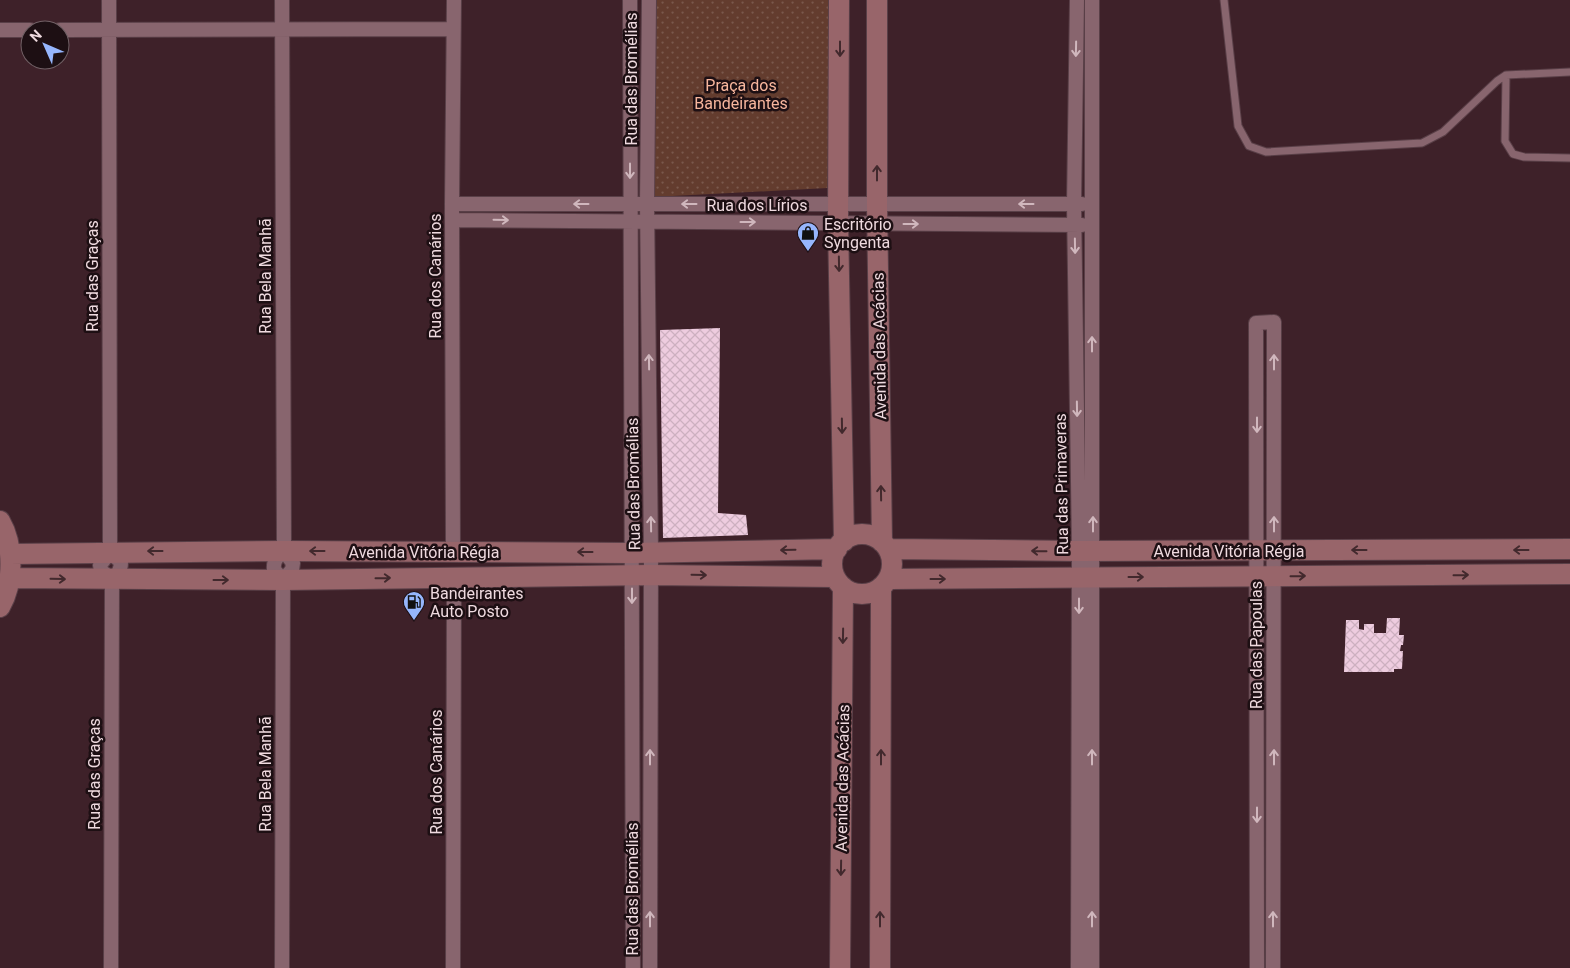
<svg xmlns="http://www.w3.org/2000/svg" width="1570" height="968" viewBox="0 0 1570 968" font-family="Roboto,sans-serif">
	<defs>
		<pattern id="park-dots" width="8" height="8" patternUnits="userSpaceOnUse" patternTransform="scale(1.25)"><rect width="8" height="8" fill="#633c2e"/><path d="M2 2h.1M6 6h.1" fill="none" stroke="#7a584c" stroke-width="1.8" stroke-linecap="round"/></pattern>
		<pattern id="building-cross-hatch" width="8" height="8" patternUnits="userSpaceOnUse" patternTransform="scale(1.25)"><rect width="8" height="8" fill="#eeccdf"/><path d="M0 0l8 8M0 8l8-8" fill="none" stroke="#cdb0c0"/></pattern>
	</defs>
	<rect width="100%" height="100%" fill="#3e2129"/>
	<path fill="url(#park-dots)" d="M654,0H828V188L653,197Z"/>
	<path fill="url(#building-cross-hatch)" d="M720,328L718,513L746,515L748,535L663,538L660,330Z
		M1387,618H1400L1399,635H1404L1403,645H1401L1400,651H1403L1402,669H1394V672H1344L1346,620H1359V629L1364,630V624H1374V633H1386Z"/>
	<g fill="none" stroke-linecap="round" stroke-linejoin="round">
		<g stroke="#593f47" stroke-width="9">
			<path id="lane" d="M1224,0L1238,126L1249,146L1266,152L1422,143L1443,132L1497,81L1506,75L1570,72
				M1506,75L1505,141L1513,154L1524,157L1570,158"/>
		</g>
		<g stroke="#593f47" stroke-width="16">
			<path id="street" d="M109,0L110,552
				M282,0L284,551
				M630,0C630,323 633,645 633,968
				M649,0L647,204L651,552L650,968
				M1077,0L1074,204L1079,551L1078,968
				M0,30H30
				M60,30L453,29
				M452,204H1082
				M452,220L1082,225
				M110,552L100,565L101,571L112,579
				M110,552L121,562C121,570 118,574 112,579
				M453,552L452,204L454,0
				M283,580L274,570C273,560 277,557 284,551
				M283,580L292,570L293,563L284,551
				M111,968L112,579
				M282,968L283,580
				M453,968L454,577
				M1092,968V0
				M1257,968L1256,323L1274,322L1273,968"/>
		</g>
		<g stroke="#593f47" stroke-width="22">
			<path id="secondary" d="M839,0L838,223L844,541
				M877,0V204L882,542
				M0,521C14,545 14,583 0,607
				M832 564a30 30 0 1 1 60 0a30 30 0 1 1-60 0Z
				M888,549L1079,551L1570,549
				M10,554L284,551L632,553L837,549
				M10,578L283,580L650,575L835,577
				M890,579L1570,574
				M840,968L843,587
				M880,968L881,587"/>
		</g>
		<use href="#lane" stroke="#88656e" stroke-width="7"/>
		<use href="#street" stroke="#88656e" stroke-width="14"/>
		<use href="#secondary" stroke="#98656a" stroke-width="20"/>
	</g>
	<defs><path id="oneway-shaft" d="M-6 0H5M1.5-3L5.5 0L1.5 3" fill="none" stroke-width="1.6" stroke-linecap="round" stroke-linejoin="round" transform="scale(1.25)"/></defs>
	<g stroke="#42292d">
		<use href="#oneway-shaft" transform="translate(840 49) rotate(90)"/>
		<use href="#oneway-shaft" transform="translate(877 173) rotate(-90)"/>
		<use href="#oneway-shaft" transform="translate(839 264) rotate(89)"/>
		<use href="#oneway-shaft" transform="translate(842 426) rotate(89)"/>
		<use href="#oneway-shaft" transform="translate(881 493) rotate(-91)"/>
		<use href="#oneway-shaft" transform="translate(788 550) rotate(179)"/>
		<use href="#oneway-shaft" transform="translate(1359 550) rotate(180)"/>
		<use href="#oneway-shaft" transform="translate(1521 550) rotate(180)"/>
		<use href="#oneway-shaft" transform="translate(155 551) rotate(180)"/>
		<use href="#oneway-shaft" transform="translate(317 551) rotate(-180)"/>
		<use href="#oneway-shaft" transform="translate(1039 551) rotate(-179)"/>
		<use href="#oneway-shaft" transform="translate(585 552) rotate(-180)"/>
		<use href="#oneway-shaft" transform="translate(699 575) rotate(1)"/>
		<use href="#oneway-shaft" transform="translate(1461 575) rotate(-1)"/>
		<use href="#oneway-shaft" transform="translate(1298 576) rotate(-1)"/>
		<use href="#oneway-shaft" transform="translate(1136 577)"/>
		<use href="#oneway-shaft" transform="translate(383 578) rotate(-1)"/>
		<use href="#oneway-shaft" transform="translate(58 579) rotate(1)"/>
		<use href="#oneway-shaft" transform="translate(938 579)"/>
		<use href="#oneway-shaft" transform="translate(221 580)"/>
		<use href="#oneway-shaft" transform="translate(843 636) rotate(91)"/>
		<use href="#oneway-shaft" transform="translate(881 757) rotate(-90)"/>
		<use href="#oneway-shaft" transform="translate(841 868) rotate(91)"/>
		<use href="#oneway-shaft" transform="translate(880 919) rotate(-90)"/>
	</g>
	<g stroke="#d0b7bd">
		<use href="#oneway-shaft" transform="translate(1076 49) rotate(91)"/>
		<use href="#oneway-shaft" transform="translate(630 171) rotate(90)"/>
		<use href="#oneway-shaft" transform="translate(581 204) rotate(180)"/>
		<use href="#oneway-shaft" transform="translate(689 204) rotate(-180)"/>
		<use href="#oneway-shaft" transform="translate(1026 204) rotate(180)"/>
		<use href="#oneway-shaft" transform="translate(501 220) rotate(1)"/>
		<use href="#oneway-shaft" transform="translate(748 222)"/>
		<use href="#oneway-shaft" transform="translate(911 224)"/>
		<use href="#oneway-shaft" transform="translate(1075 246) rotate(89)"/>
		<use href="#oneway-shaft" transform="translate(1092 344) rotate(-90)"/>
		<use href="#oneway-shaft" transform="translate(649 362) rotate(-91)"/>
		<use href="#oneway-shaft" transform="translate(1274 362) rotate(-90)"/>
		<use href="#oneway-shaft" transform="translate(1077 409) rotate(89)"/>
		<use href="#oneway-shaft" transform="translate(1257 425) rotate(90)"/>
		<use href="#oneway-shaft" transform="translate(651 524) rotate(-91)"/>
		<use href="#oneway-shaft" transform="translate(1093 524) rotate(-90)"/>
		<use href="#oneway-shaft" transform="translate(1274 524) rotate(-90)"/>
		<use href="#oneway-shaft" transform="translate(632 596) rotate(90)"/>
		<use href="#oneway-shaft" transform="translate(1079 606) rotate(90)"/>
		<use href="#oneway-shaft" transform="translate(650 757) rotate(-90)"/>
		<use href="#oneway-shaft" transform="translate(1092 757) rotate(-90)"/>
		<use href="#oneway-shaft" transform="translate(1274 757) rotate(-90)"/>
		<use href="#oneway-shaft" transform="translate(1257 815) rotate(90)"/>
		<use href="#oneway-shaft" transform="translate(650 919) rotate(-90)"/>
		<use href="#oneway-shaft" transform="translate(1092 919) rotate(-90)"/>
		<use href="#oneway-shaft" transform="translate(1273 919) rotate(-90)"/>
	</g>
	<defs>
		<g id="shop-pin" transform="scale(1.125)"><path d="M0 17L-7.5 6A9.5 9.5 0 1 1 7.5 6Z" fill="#96b6fd" stroke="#1d0f13"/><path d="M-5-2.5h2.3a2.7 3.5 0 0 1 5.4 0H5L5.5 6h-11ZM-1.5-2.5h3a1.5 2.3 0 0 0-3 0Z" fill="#111"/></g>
		<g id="fuel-pin" transform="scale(1.125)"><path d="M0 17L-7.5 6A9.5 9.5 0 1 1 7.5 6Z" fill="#96b6fd" stroke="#1d0f13"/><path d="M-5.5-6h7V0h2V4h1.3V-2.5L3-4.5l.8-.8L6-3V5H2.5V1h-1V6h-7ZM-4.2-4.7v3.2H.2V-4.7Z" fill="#111"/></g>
	</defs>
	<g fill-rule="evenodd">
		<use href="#shop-pin" x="808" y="233"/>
		<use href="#fuel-pin" x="414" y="602"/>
	</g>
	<g text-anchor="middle" stroke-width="5" stroke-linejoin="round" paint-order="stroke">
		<g font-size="16" fill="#efdadf" stroke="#1d0f13">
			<text transform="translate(631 79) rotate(-90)" y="6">Rua das Bromélias</text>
			<text x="757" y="211">Rua dos Lírios</text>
			<text transform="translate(92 276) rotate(-90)" y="6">Rua das Graças</text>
			<text transform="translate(265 276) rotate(-90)" y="6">Rua Bela Manhã</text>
			<text transform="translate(435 276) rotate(-90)" y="6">Rua dos Canários</text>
			<text transform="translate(879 346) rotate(-91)" y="6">Avenida das Acácias</text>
			<text transform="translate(633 484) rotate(-91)" y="6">Rua das Bromélias</text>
			<text transform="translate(1061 484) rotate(-91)" y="6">Rua das Primaveras</text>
			<text x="1229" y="557">Avenida Vitória Régia</text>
			<text x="424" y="558">Avenida Vitória Régia</text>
			<text transform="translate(1256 645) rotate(-90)" y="6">Rua das Papoulas</text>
			<text transform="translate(436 772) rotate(-90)" y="6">Rua dos Canários</text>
			<text transform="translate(94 774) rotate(-90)" y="6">Rua das Graças</text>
			<text transform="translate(265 774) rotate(-90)" y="6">Rua Bela Manhã</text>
			<text transform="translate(842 778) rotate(-89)" y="6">Avenida das Acácias</text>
			<text transform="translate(632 889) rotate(-90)" y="6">Rua das Bromélias</text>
		</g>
		<g font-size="16" fill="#f8b69d" stroke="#1d0f13">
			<text x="741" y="91">Praça dos<tspan x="741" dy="18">Bandeirantes</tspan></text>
		</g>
		<g font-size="16" fill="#efdadf" stroke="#1d0f13" text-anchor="start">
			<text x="824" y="230">Escritório<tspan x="824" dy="18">Syngenta</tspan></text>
			<text x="430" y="599">Bandeirantes<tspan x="430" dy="18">Auto Posto</tspan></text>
		</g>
	</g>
	<g transform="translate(45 45) rotate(315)"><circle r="24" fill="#1d0f13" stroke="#716065"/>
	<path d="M0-4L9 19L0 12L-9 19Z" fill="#96b6fd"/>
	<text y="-8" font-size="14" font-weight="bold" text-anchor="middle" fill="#efdadf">N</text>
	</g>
</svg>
